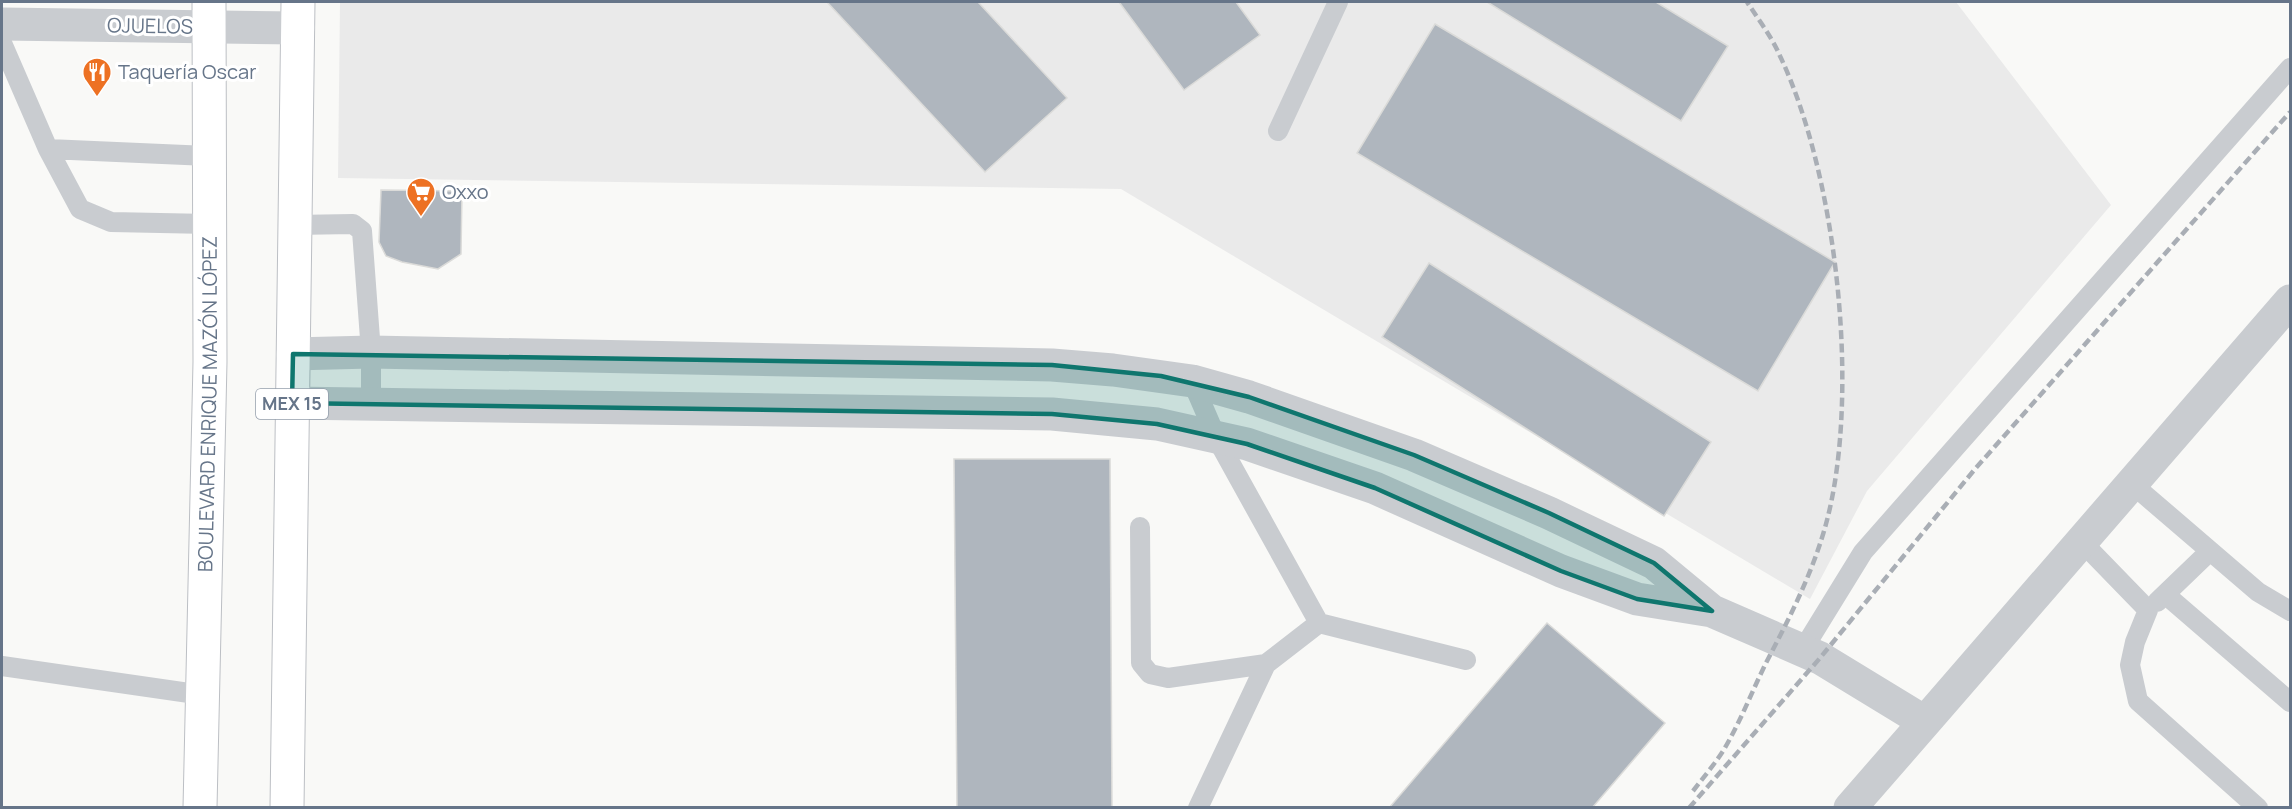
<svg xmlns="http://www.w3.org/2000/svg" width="2292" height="809" viewBox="0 0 2292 809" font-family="Manrope,sans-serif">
	<rect width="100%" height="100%" fill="#f9f9f7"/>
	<path fill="#eaeaea" d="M340,2H1956L2111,205L1867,491L1810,599L1121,189L338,178Z"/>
	<path fill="#afb6be" stroke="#dbdbd9" stroke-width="1.5" d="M827,2H978L1067,98L985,172Z
		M1119,2H1236L1260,35L1184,90Z
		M1487,2H1656L1728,46L1681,121Z
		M1435,24L1835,262L1758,391L1357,153Z
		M381,190L462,191L461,254L438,269L402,262L386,256L379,242Z
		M1429,263L1711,442L1664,516L1382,337Z
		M954,459H1110L1112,808H957Z
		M1547,623L1665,723L1592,808H1389Z"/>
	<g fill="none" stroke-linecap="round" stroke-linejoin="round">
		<g stroke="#bcbfc4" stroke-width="35">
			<g id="primary">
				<path id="s1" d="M200,808L210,362L209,2"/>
				<path d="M287,808L298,2"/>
			</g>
		</g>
		<path stroke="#c9ccd0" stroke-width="20" d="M2,43L48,149L208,156
			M1278,131L1338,2
			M48,149L80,209L111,222L209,224
			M294,225L353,224L362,231L371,352V403
			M1192,381L1217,439L1319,623
			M2131,483L2258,592L2290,611
			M1140,527L1141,663L1150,674L1168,678L1266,664
			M2081,541L2148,610L2135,642L2130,665L2138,701L2258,808
			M2166,595L2290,702
			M2157,602L2210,551
			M1802,651L1863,552L2290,68
			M2,666L203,695
			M1198,808L1266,664L1319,623L1466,660"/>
		<path stroke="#c9ccd0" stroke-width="33" d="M2,24L298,28
			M293,354L371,352L1052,365L1113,370L1192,381L1249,397L1414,455L1549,513L1654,563L1712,611
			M292,403L1052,414L1157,424L1247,444L1375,488L1561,571L1637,599L1712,611L1820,658L1925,722L2290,301
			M1850,808L1925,722"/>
		<use href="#primary" stroke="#fff" stroke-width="33"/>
		<path stroke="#a9aeb5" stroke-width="4.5" stroke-dasharray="9 4.5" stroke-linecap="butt" d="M1693,791C1703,778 1714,765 1723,751C1740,723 1752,691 1767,661C1790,617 1813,572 1826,524C1861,395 1837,176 1780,56C1772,37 1758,19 1747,2
			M1689,808L1820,658L1975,469L2290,112"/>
	</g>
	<path fill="#0f766e" fill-opacity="0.2" stroke="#0f766e" stroke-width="4.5" stroke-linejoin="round" d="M293,354L1052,365L1161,376L1249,397L1414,455L1549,513L1654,563L1712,611L1637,599L1561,571L1375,488L1247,444L1157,424L1052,414L292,403Z"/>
	<defs>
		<g id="restaurant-pin" transform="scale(1.5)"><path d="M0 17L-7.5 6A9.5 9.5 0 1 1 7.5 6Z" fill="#ed7123" stroke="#fff"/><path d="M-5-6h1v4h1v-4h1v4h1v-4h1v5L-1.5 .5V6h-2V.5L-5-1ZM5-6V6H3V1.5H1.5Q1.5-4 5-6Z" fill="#fff"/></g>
		<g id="supermarket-pin" transform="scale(1.5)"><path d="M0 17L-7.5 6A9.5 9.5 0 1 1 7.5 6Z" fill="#ed7123" stroke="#fff"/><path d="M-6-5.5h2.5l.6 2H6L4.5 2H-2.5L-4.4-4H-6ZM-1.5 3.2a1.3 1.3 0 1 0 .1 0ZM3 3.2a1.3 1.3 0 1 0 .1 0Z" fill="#fff"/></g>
	</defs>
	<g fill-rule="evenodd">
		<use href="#restaurant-pin" x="97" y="72"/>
		<use href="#supermarket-pin" x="421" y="192"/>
	</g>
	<g text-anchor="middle" stroke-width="6" stroke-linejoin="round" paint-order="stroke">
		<rect fill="#fff" stroke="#949eac" stroke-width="1.5" x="256" y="389" width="72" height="30" rx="4.5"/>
		<g font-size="18" font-weight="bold" fill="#667589">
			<text x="292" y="410">MEX 15</text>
		</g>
		<g font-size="20" fill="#667589" stroke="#fff">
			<text transform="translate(150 26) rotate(1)" y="7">OJUELOS</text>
			<text dy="7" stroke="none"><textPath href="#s1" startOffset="404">BOULEVARD ENRIQUE MAZÓN LÓPEZ</textPath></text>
		</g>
		<g font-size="20" fill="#667589" stroke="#fff" text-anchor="start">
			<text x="118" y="79">Taquería Oscar</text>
			<text x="442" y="199">Oxxo</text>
		</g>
	</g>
	<rect width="2292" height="809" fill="none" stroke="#667589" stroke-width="6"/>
</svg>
